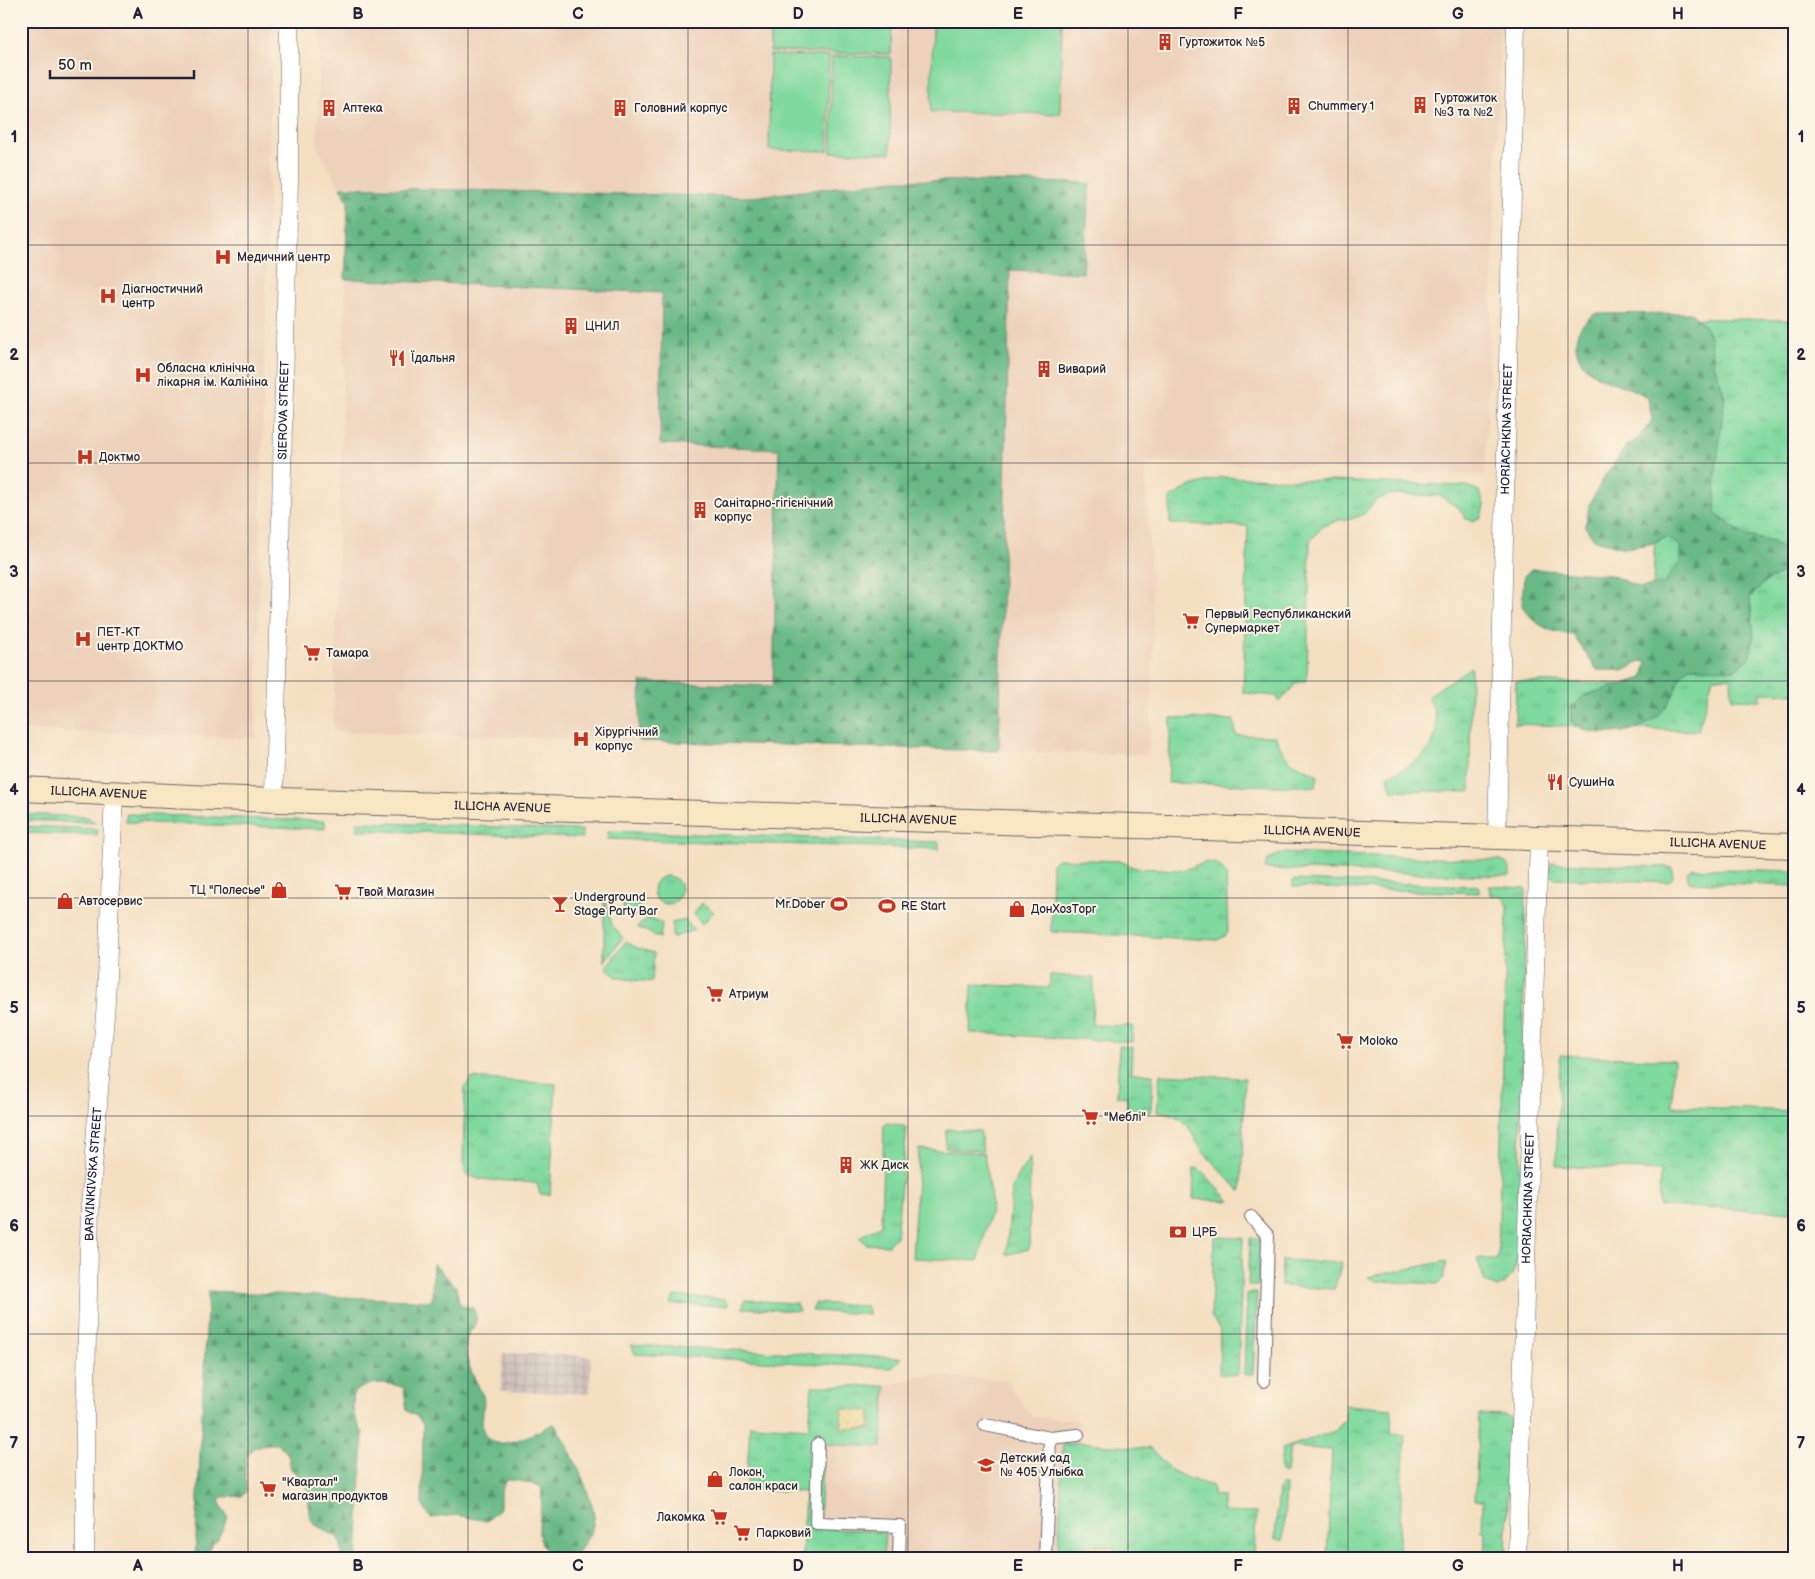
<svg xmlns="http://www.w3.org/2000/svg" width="1815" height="1579" viewBox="0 0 1815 1579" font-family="'Balsamiq Sans',sans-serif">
	<defs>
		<pattern id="industrial-grid" width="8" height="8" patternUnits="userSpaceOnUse" patternTransform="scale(1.25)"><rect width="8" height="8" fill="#cec1ba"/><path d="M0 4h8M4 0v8" fill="none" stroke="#b1a6a1"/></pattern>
		<pattern id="grass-tufts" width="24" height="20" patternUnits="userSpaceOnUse" patternTransform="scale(1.25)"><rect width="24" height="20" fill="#80d99f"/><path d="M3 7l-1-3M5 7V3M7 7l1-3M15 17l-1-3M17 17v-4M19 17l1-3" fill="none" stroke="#6eba8a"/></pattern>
		<pattern id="forest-firs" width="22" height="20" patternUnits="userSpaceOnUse" patternTransform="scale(1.25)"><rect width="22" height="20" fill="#68b986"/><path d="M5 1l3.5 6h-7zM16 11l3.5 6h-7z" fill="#55966f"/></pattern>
		<pattern id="sand-dots" width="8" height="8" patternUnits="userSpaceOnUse" patternTransform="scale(1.25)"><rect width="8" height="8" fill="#eeda9e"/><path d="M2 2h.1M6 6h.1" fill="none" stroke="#ccbb89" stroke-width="1.8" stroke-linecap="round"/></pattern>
	</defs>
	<rect width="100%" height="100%" fill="#fcf5e5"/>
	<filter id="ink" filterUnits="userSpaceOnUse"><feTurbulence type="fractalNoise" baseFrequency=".02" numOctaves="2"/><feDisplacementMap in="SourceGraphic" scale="10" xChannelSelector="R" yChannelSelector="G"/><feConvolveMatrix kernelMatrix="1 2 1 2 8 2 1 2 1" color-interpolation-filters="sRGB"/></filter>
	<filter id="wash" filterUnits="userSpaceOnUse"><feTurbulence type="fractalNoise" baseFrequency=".0096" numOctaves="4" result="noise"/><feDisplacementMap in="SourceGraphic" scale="20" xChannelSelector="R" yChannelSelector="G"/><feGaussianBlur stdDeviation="1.12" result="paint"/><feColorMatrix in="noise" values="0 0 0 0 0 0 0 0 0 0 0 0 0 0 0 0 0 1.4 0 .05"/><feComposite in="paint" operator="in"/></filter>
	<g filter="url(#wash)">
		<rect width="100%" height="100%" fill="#f4dfc1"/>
		<path fill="#edd1ba" d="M21,21H272L256,738L21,730Z
			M320,21H1501L1485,475L1145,461L1154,639L1149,755L333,732L348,201L317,147Z
			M923,1375L1005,1380L1032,1417L1079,1420L1078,1442L1151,1449L1171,1470V1558H802L812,1386H886Z"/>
		<path fill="url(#industrial-grid)" d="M503,1353L591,1356L590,1394L501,1391Z"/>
		<path fill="url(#grass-tufts)" stroke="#517e6d" d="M1676,318L1794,320V694L1761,693V700L1732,699L1731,678L1713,677L1698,731L1515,724L1516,681L1650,685L1661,331Z
			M1222,477L1467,486L1479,491L1484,505L1481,517L1473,521L1466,519L1460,509L1440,496L1392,494L1376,500L1364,514L1352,519L1339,520L1323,526L1310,541L1307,680L1295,684L1280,702L1276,696L1243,693L1248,526L1170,524V498L1191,486Z
			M1471,667L1470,792L1391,790L1388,776C1427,759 1449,740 1428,696Z
			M1171,718L1234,720L1236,735L1275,736L1282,751L1292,762L1318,775L1316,787L1168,783Z
			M21,814L88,817L95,823L21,820Z
			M126,814L325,821V829L126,822Z
			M357,822L582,830V838L357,830Z
			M21,826L98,829L97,835L21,833Z
			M608,831L939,842V849L607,839Z
			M1280,853L1500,860C1510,863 1510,866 1510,876L1265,869L1267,861Z
			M1057,859L1120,861L1136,868L1182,870L1207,862L1218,864L1226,874L1228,932L1225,936L1218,940L1051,932L1052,864Z
			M1551,863L1668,867L1672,868L1673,878L1668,882L1554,878L1549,874Z
			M1693,868L1794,871V886L1689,882L1687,872Z
			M653 890a14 14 0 1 1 28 0a14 14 0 1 1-28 0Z
			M1293,880L1479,886V893L1293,887Z
			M1489,886L1526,888L1518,1253C1516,1268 1513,1281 1497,1287L1485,1282L1477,1259H1498L1507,905L1503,896L1490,895Z
			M604,894L612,925L623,938L604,962Z
			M634,897L642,911L630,920L619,898Z
			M702,903L714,912L702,924L694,914Z
			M649,917L662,923L660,938L637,927Z
			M685,920L694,930L672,938V923Z
			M626,941L635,947L654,953L652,982L617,978L606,967Z
			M1050,975L1094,978L1092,1025L1133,1026L1132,1042L970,1033L972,984L1049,988Z
			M1119,1046L1132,1047L1131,1073L1153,1074L1151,1112L1127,1115V1097L1117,1096Z
			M1560,1055L1674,1060L1672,1106L1794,1111V1212L1659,1206L1660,1171L1556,1166Z
			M1160,1074L1245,1078L1241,1192L1202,1151L1188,1126L1179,1118L1169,1113L1157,1112Z
			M472,1078L556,1084L550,1195L540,1194L537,1183L478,1179L466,1174L463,1163L465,1087Z
			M889,1123L907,1127L896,1237L888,1245L866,1244L859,1237L881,1225L884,1124Z
			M947,1129L980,1131L983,1151L945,1148Z
			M1030,1158L1029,1249L1006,1255L1012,1189L1016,1178Z
			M1194,1168L1200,1169L1230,1201L1193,1199Z
			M1214,1237L1243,1238L1238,1375L1219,1374L1220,1330L1211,1316Z
			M1250,1238H1260L1258,1286H1248Z
			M1282,1260L1342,1263L1334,1289L1281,1286Z
			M1447,1261L1444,1278L1438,1284L1377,1281L1368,1277Z
			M1247,1293H1257L1253,1374H1244Z
			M674,1296L725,1299L728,1306L671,1304Z
			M745,1300L796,1303L799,1311L742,1308Z
			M815,1303L866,1306L869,1314L812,1311Z
			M631,1345L902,1358L892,1368L635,1354Z
			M812,1386H886L882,1447L823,1444L819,1528L885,1532L883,1558H802L805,1492L746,1489L750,1425L809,1428Z
			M1346,1405L1392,1409L1391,1434L1405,1435L1398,1558H1327L1332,1450L1290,1447L1287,1473H1282L1280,1470L1282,1449L1335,1431L1345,1420Z
			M1479,1414L1505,1415L1511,1418L1506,1558H1485L1486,1532L1482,1531L1483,1501L1475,1500Z
			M1078,1442L1151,1449L1171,1470L1189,1479L1213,1486V1495L1223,1496V1512L1256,1513L1254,1558H1058L1063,1445Z
			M1282,1485H1286L1283,1541L1275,1538L1279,1488Z"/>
		<path fill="url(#forest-firs)" stroke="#456e60" d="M896,180L1090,183L1083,273L1010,270L999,751L638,741L641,682L773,686L779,449L660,444L662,293L345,279L348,201L340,187L751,197Z
			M1691,313L1704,325L1710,336L1714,365L1725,396L1716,468L1715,513L1744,535L1773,542L1792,558L1786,571L1765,582L1750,598L1754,636L1749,659L1734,670L1689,667C1675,679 1678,690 1668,704C1652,729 1621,736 1593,732C1585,731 1578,726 1571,722V707L1585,695L1643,678L1647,662L1640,661L1626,670H1597L1573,635C1548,631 1537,627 1522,606L1524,576L1531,569L1611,575L1640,588L1663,584L1680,562V546L1667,537L1650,544L1625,548L1595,540L1585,527L1589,505L1604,477L1626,447L1639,438L1652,420L1648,398C1624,380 1580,383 1576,346C1575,331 1583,322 1595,314Z
			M433,1263L456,1287L459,1302L463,1306L473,1308C483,1327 467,1327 466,1342C464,1364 475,1377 483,1396C486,1405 480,1419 483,1430C491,1460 539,1430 554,1424C565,1437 595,1501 594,1518C593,1535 582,1546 572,1558H554C551,1554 545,1550 543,1546C533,1531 545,1503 541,1486C529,1484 518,1479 506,1480L500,1492V1508L487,1521L456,1515L431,1518L422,1505L423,1425L418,1417L407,1411L404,1388C385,1381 373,1381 355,1391C350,1409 354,1418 363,1434L357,1558H342L340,1539L314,1524L309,1514V1493L303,1481L291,1469L288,1454L278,1444C239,1442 246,1462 246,1492L242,1496L221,1497L219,1501L228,1518L217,1540L213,1543L208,1551L209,1558H195L208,1291L432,1301Z"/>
		<path fill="url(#sand-dots)" stroke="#887e6c" d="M842,1409L871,1411L870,1429L841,1428Z
			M1085,1545L1114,1547L1113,1558H1084Z"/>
		<path fill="#80d99f" stroke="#517e6d" d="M770,21H892L891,54L770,52Z
			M933,21H1062L1060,114L931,112Z
			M770,55L829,56L828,151L769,150Z
			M832,56L891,57L890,153L831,152Z
			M919,1149L984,1153L992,1206L978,1261L912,1258Z"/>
	</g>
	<g filter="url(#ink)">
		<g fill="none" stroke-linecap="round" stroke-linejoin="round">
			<g stroke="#6c646a" stroke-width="14">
				<path id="pedestrian" d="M1251,1217L1268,1236L1264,1381
					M985,1425L1050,1438L1078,1435
					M818,1444L816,1523L900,1526L899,1558
					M1045,1558L1050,1438"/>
			</g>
			<g stroke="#6c646a" stroke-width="19">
				<g id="minor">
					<path id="s1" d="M274,799L289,179V21"/>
					<path id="s2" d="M1497,838L1516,21"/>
					<path id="s3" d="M85,1558V1422L90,1205L106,1002L114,792"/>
					<path id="s4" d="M1517,1558L1539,839"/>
				</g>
			</g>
			<g stroke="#6c646a" stroke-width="26">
				<g id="secondary">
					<path id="s5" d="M21,789L212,798L1794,846"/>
				</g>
			</g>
			<use href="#pedestrian" stroke="#fff" stroke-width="12"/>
			<use href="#minor" stroke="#fff" stroke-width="18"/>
			<use href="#secondary" stroke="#f9e7c3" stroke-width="24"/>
		</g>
	</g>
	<path fill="none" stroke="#22223b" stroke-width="1" stroke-opacity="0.55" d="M248,21V1558M468,21V1558M688,21V1558M908,21V1558M1128,21V1558M1348,21V1558M1568,21V1558M21,245H1794M21,463H1794M21,681H1794M21,898H1794M21,1116H1794M21,1334H1794"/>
	<defs>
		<g id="building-bare" transform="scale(1.35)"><path d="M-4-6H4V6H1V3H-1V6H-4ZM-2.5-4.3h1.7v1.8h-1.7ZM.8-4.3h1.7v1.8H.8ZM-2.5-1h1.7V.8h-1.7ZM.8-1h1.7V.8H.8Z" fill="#c8321e" stroke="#fcf5e5" stroke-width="2.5" paint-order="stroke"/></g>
		<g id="hospital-bare" transform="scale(1.35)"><path d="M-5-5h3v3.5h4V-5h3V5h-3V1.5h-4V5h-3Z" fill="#c8321e" stroke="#fcf5e5" stroke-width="2.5" paint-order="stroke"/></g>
		<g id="restaurant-bare" transform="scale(1.35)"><path d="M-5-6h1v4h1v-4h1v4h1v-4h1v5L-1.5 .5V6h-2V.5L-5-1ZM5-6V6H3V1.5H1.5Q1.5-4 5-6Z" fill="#c8321e" stroke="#fcf5e5" stroke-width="2.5" paint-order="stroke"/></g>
		<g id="supermarket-bare" transform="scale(1.35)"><path d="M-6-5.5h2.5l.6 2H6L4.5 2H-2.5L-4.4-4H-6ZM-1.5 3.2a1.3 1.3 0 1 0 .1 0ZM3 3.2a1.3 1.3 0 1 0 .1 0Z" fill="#c8321e" stroke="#fcf5e5" stroke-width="2.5" paint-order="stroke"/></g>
		<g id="shop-bare" transform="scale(1.35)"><path d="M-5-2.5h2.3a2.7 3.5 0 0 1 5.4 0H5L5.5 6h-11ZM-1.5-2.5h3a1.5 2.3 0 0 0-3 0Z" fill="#c8321e" stroke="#fcf5e5" stroke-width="2.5" paint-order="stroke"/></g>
		<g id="bar-bare" transform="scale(1.35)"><path d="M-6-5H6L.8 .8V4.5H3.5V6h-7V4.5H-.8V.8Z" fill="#c8321e" stroke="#fcf5e5" stroke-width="2.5" paint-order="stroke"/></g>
		<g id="stadium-bare" transform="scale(1.35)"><path d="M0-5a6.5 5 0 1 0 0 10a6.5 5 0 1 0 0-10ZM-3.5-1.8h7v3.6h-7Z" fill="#c8321e" stroke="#fcf5e5" stroke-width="2.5" paint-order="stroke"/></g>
		<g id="bank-bare" transform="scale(1.35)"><path d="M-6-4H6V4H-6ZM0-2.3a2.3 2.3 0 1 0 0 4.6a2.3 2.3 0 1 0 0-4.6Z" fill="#c8321e" stroke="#fcf5e5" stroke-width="2.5" paint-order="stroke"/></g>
		<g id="school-bare" transform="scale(1.35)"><path d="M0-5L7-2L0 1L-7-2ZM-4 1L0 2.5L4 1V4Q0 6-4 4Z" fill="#c8321e" stroke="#fcf5e5" stroke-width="2.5" paint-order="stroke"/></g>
	</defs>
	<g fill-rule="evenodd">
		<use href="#building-bare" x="1165" y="42"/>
		<use href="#building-bare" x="1420" y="105"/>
		<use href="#building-bare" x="1294" y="106"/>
		<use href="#building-bare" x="329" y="108"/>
		<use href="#building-bare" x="620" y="108"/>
		<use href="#hospital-bare" x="223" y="257"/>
		<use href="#hospital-bare" x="108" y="296"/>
		<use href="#building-bare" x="571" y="326"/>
		<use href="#restaurant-bare" x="397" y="358"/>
		<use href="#building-bare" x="1044" y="369"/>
		<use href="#hospital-bare" x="143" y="375"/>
		<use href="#hospital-bare" x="85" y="457"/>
		<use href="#building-bare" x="700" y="510"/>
		<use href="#supermarket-bare" x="1191" y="621"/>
		<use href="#hospital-bare" x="83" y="639"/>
		<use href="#supermarket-bare" x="312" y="653"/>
		<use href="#hospital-bare" x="581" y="739"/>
		<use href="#restaurant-bare" x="1555" y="782"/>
		<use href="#shop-bare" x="279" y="890"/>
		<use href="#supermarket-bare" x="343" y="892"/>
		<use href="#shop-bare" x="65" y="901"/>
		<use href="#bar-bare" x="560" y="904"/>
		<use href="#stadium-bare" x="839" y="904"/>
		<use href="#stadium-bare" x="887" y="906"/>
		<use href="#shop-bare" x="1017" y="909"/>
		<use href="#supermarket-bare" x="715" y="994"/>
		<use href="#supermarket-bare" x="1345" y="1041"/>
		<use href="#supermarket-bare" x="1090" y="1117"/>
		<use href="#building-bare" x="846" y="1165"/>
		<use href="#bank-bare" x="1178" y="1232"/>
		<use href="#school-bare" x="986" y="1465"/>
		<use href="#shop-bare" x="715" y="1479"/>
		<use href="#supermarket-bare" x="268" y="1489"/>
		<use href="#supermarket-bare" x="719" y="1517"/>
		<use href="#supermarket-bare" x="742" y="1533"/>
	</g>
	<g text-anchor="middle" stroke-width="4" stroke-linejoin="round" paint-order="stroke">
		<g font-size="12" fill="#22223b" stroke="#fcf5e5" text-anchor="start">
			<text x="1179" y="46">Гуртожиток №5</text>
			<text x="1434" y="102">Гуртожиток<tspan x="1434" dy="14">№3 та №2</tspan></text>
			<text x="1308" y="110">Chummery 1</text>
			<text x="343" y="112">Аптека</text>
			<text x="634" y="112">Головний корпус</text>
			<text x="237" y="261">Медичний центр</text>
			<text x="122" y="293">Діагностичний<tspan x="122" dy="14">центр</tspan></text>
			<text x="585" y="330">ЦНИЛ</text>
			<text x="411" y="362">Їдальня</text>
			<text x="157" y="372">Обласна клінічна<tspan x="157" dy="14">лікарня ім. Калініна</tspan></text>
			<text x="1058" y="373">Виварий</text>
			<text x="99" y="461">Доктмо</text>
			<text x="714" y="507">Санітарно-гігієнічний<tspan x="714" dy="14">корпус</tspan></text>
			<text x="1205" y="618">Первый Республиканский<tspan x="1205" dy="14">Супермаркет</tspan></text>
			<text x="97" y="636">ПЕТ-КТ<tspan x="97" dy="14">центр ДОКТМО</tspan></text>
			<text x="326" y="657">Тамара</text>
			<text x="595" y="736">Хірургічний<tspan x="595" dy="14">корпус</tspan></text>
			<text x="1569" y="786">СушиНа</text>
			<text x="265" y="894" text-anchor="end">ТЦ "Полесье"</text>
			<text x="357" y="896">Твой Магазин</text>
			<text x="574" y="901">Underground<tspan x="574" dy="14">Stage Party Bar</tspan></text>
			<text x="79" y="905">Автосервис</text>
			<text x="825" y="908" text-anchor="end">Mr.Dober</text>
			<text x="901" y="910">RE Start</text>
			<text x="1031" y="913">ДонХозТорг</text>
			<text x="729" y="998">Атриум</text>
			<text x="1359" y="1045">Moloko</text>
			<text x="1104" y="1121">"Меблі"</text>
			<text x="860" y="1169">ЖК Диск</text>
			<text x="1192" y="1236">ЦРБ</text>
			<text x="1000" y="1462">Детский сад<tspan x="1000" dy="14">№ 405 Улыбка</tspan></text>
			<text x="729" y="1476">Локон,<tspan x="729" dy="14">салон краси</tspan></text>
			<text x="282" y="1486">"Квартал"<tspan x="282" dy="14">магазин продуктов</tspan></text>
			<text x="705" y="1521" text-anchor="end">Лакомка</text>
			<text x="756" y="1537">Парковий</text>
		</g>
		<g font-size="12" fill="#22223b" stroke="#fcf5e5">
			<text dy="4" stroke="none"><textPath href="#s1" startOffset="389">SIEROVA STREET</textPath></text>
			<text dy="4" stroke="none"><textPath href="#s2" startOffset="409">HORIACHKINA STREET</textPath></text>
			<text dy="4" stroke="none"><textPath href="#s5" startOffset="78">ILLICHA AVENUE</textPath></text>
			<text dy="4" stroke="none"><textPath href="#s5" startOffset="482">ILLICHA AVENUE</textPath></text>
			<text dy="4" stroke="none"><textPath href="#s5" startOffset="888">ILLICHA AVENUE</textPath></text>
			<text dy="4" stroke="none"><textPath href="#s5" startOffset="1292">ILLICHA AVENUE</textPath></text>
			<text dy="4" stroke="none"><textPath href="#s5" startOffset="1698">ILLICHA AVENUE</textPath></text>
			<text dy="4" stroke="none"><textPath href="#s3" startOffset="384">BARVINKIVSKA STREET</textPath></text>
			<text dy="4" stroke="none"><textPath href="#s4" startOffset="360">HORIACHKINA STREET</textPath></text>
		</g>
	</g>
	<rect width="1815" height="1579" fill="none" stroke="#fcf5e5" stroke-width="55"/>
	<path d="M50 70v8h144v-8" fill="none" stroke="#22223b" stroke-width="2.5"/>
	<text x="58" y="70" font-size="15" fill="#22223b" stroke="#fcf5e5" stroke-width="4" paint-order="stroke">50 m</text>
	<rect x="28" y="28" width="1760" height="1524" fill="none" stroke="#22223b" stroke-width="2"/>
	<g font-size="16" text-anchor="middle" font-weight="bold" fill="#22223b">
		<text x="138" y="19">A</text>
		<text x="358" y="19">B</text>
		<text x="578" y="19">C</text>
		<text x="798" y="19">D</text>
		<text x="1018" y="19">E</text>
		<text x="1238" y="19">F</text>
		<text x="1458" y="19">G</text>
		<text x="1678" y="19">H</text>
		<text x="14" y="142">1</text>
		<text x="1801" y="142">1</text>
		<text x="14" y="360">2</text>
		<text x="1801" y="360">2</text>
		<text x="14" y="577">3</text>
		<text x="1801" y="577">3</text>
		<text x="14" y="795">4</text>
		<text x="1801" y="795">4</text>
		<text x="14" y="1013">5</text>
		<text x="1801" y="1013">5</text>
		<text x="14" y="1231">6</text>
		<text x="1801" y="1231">6</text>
		<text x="14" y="1448">7</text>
		<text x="1801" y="1448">7</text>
		<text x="138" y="1571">A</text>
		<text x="358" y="1571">B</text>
		<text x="578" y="1571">C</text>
		<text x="798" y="1571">D</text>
		<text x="1018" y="1571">E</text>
		<text x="1238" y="1571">F</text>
		<text x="1458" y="1571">G</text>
		<text x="1678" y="1571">H</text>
	</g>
</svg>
